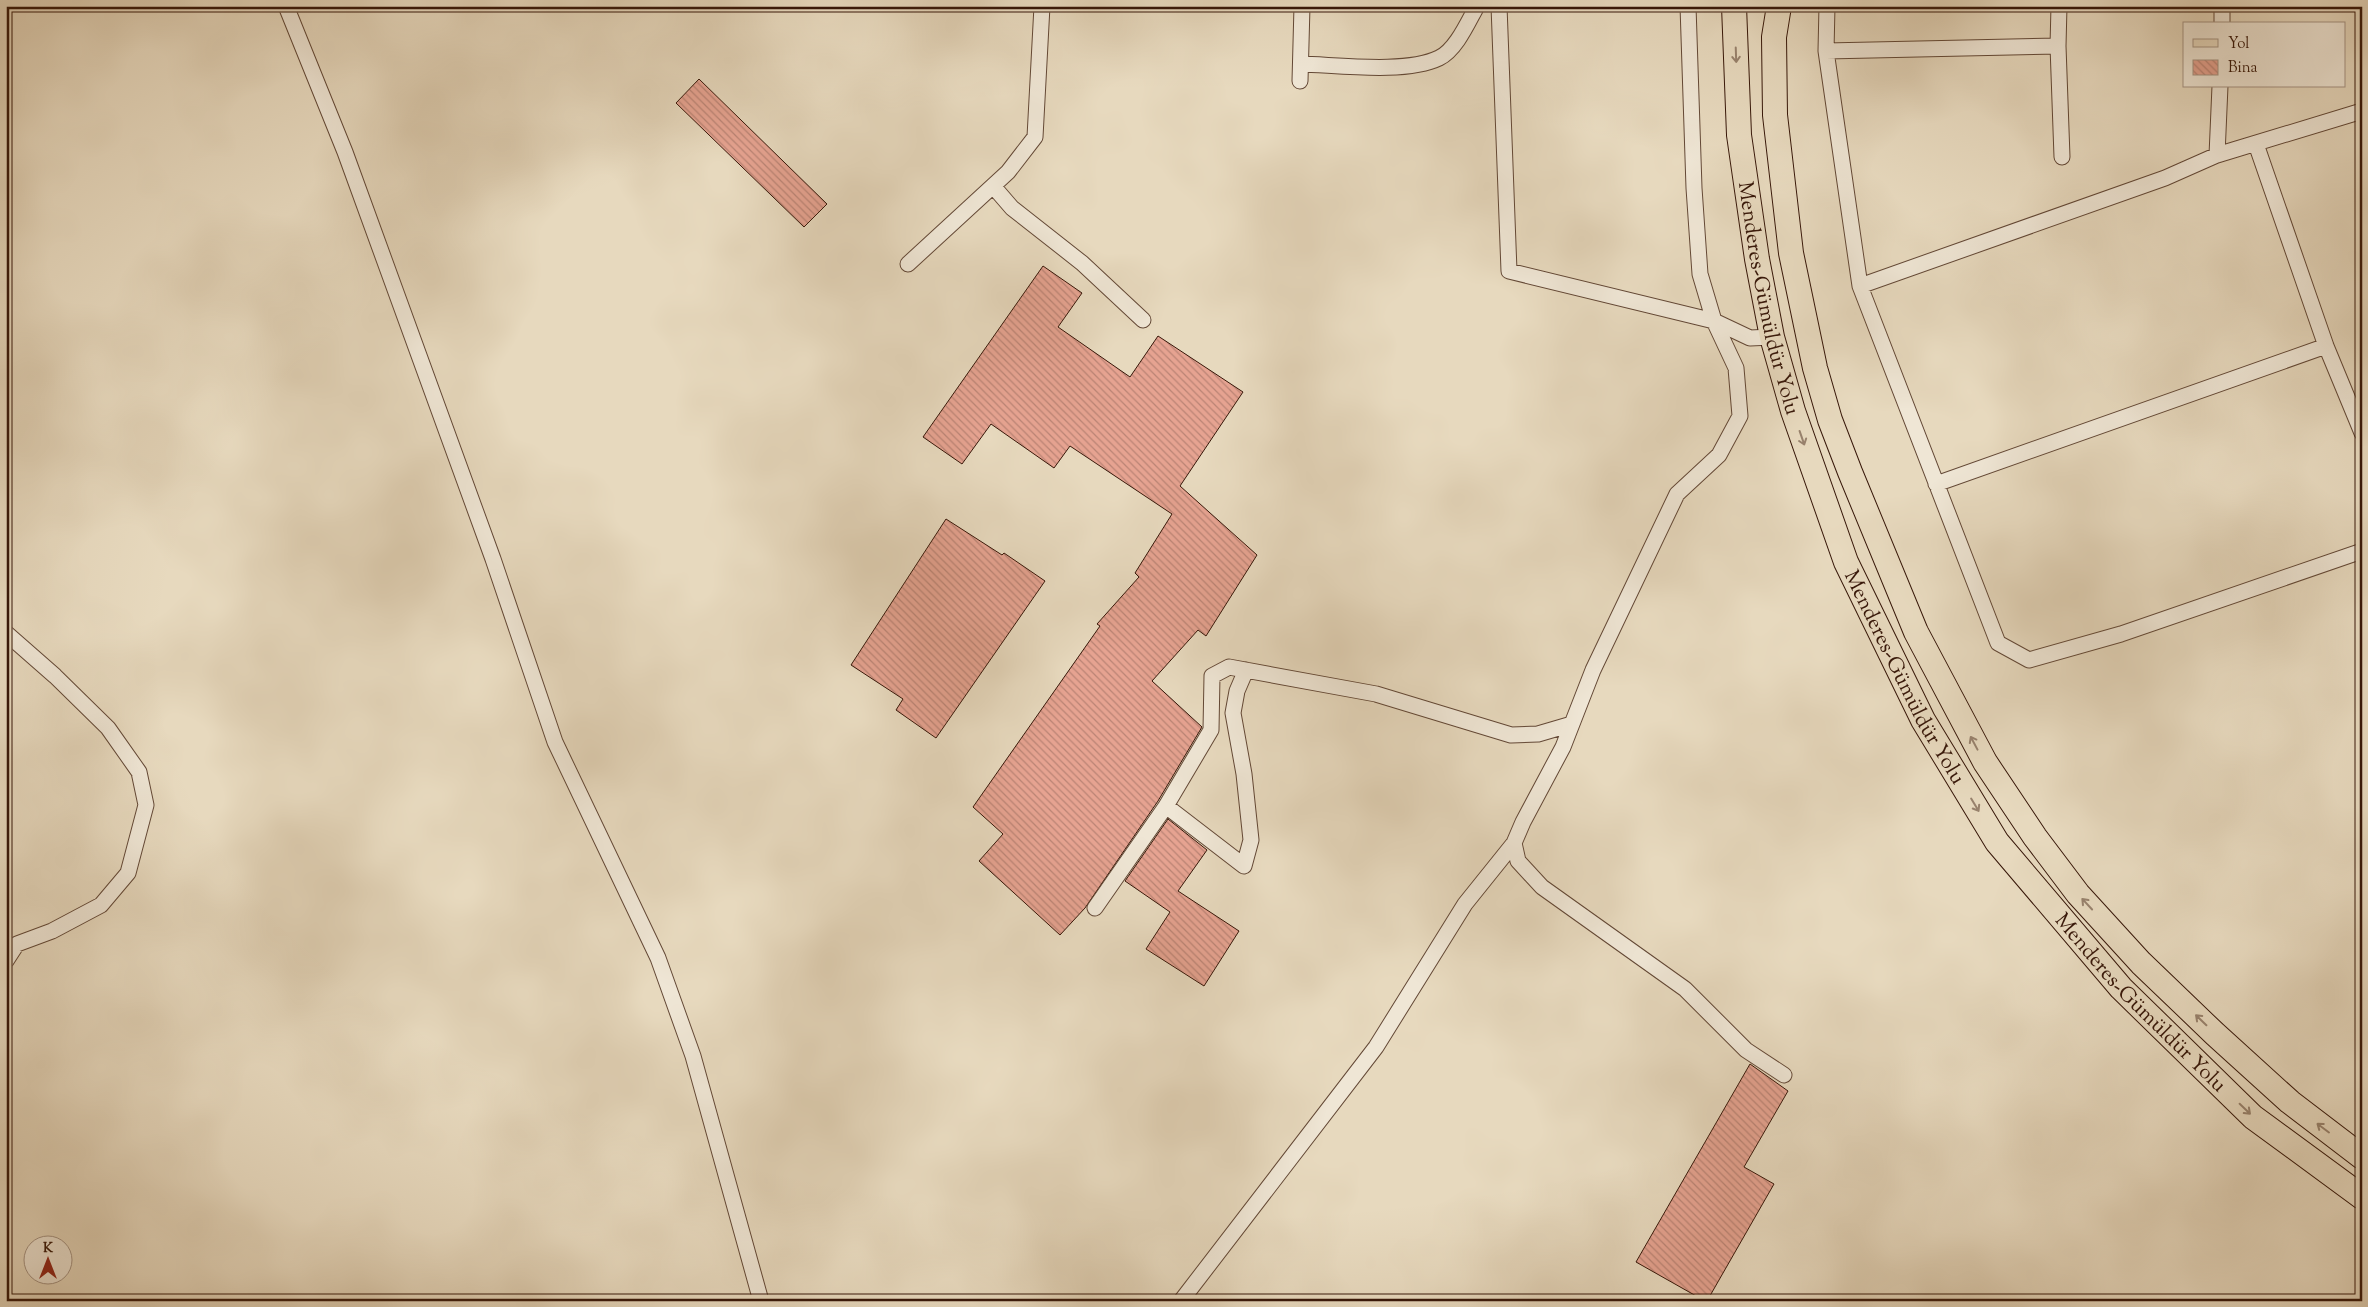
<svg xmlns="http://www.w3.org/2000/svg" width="2368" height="1307" viewBox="0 0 2368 1307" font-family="'Sorts Mill Goudy',serif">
	<defs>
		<pattern id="building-back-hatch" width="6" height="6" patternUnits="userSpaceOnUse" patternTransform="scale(1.25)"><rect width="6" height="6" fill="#e6a391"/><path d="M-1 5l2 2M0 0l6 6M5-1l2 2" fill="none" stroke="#bb8475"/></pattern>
	</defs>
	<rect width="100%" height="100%" fill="#e7d9be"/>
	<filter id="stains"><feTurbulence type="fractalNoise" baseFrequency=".004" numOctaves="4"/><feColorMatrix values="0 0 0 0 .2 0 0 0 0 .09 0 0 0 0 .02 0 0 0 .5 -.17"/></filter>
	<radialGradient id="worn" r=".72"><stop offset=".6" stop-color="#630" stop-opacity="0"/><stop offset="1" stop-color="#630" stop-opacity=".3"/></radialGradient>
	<path fill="url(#building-back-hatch)" stroke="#371709" d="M699,79L827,204L804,227L676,103Z
		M1043,266L1082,293L1058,327L1130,377L1158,336L1243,392L1180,486L1257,555L1206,636L1198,630L1152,681L1202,727L1158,801L1085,908L1060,935L979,861L1003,834L973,807L1100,626L1097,624L1139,577L1135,573L1172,514L1070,446L1054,468L991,424L962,464L923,437Z
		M946,519L1002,555L1004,553L1045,581L936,738L896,710L903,699L851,665Z
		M1168,819L1207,850L1178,891L1239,931L1204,986L1146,949L1170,912L1125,881Z
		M1750,1064L1788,1091L1744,1167L1774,1184L1707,1301H1705L1636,1262Z"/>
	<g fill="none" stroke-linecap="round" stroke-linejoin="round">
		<g stroke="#634836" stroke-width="17">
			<path id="minor" d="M286,6L345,152L493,559L555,742L658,958L693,1056L761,1301
				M1499,6L1509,271L1714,321L1750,338L1772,337
				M1688,6L1694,188L1700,274L1714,321L1736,368L1740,416L1719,455L1677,494L1593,670L1563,747L1523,822L1514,843L1518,861L1542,887L1685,989L1746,1050L1784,1075
				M1827,6L1826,51L1860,286L1998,643L2029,660L2121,634L2362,551
				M2059,6L2058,46L2062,157
				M2222,24V6
				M1826,51L2058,46
				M1301,64C1338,65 1406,74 1439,58C1456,50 1468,22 1477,6
				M1300,81L1302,6
				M2256,144L2326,346L2362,433
				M2217,155L2220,86
				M993,186L1012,208L1082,263L1143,320
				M908,264L1008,172L1035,137L1042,6
				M1860,286L2165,178L2217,155L2362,111
				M1936,484L2326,346
				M6,633L55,676L108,728L139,772L146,805L128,873L101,905L52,931L17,944L6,961
				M1166,806L1244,866L1251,840L1244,774L1233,713L1237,691L1246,670
				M1095,908L1166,806L1211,730L1212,676L1229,667L1376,694L1511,735L1538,734L1572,724
				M1181,1301L1376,1047L1465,904L1514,843"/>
		</g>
		<g stroke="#371709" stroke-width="26">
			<g id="primary">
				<path id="s1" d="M1734,6L1739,135L1757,259L1772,337L1793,411L1846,562L1923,720L1997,842L2121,988L2253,1117L2362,1197"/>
				<path d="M1779,6L1774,37L1775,115L1791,253L1815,368L1830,420L1850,472L1916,632L1985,762L2035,837L2078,894L2141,963L2215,1034L2290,1102L2362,1157"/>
			</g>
		</g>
		<use href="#minor" stroke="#efe6d5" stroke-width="15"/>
		<use href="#primary" stroke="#e7d9be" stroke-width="24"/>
	</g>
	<defs><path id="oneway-shaft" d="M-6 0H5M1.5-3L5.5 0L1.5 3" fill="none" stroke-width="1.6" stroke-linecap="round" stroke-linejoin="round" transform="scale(1.25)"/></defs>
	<g stroke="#98826d">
		<use href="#oneway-shaft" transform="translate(1736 55) rotate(88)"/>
		<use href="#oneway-shaft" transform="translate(1802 438) rotate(71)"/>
		<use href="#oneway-shaft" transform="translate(1974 743) rotate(-118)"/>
		<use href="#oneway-shaft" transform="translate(1975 805) rotate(59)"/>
		<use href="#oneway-shaft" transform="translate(2087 904) rotate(-133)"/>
		<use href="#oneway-shaft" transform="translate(2201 1020) rotate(-136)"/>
		<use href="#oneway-shaft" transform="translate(2245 1109) rotate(44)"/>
		<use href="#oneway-shaft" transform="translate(2323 1128) rotate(-143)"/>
	</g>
	<g text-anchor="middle" stroke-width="4.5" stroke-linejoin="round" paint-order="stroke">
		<g font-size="21" fill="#371709" stroke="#efe6d5">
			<text dy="7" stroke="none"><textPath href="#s1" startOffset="295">Menderes-Gümüldür Yolu</textPath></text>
			<text dy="7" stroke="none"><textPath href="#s1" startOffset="700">Menderes-Gümüldür Yolu</textPath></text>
			<text dy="7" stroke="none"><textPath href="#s1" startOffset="1105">Menderes-Gümüldür Yolu</textPath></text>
		</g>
	</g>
	<rect width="2368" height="1307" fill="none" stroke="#e7d9be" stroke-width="25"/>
	<rect x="8" y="8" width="2353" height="1292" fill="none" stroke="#371709" stroke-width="2.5"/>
	<rect x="12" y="12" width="2343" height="1282" fill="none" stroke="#371709"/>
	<rect x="2183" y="22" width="162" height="65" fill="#efe6d5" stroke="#a59383"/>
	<rect x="2193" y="39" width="25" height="8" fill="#e7d9be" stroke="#a59383"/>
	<text x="2228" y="48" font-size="15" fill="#371709">Yol</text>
	<rect x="2193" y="60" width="25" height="15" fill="url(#building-back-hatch)" stroke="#a59383"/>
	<text x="2228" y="72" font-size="15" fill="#371709">Bina</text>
	<g transform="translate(48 1260)"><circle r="24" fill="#efe6d5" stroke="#a59383"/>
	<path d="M0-4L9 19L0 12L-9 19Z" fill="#8f2418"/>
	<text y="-8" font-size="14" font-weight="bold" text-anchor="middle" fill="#371709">K</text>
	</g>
	<rect width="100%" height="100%" filter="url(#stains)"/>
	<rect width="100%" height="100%" fill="url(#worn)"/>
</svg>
